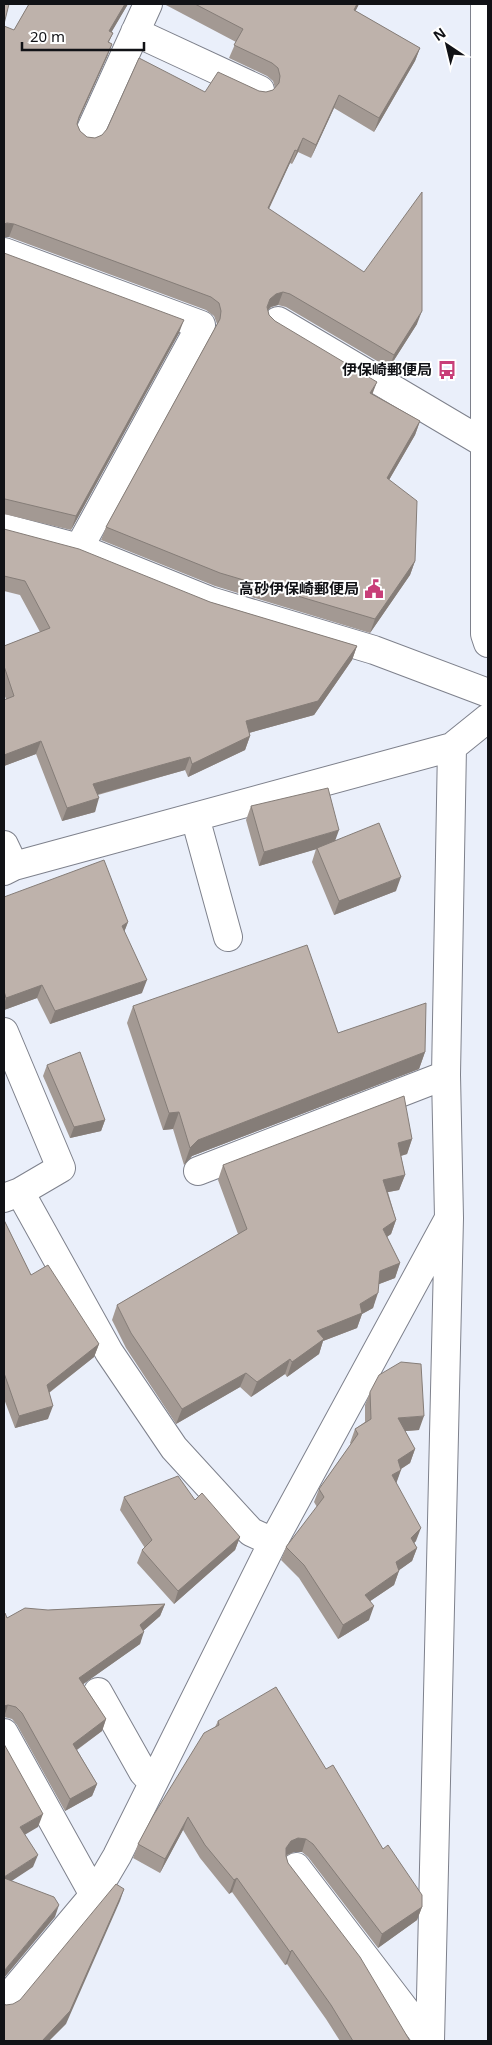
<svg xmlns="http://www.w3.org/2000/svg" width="492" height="2045" viewBox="0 0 492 2045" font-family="'Noto Sans','Noto Sans JP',sans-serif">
	<rect width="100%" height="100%" fill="#eaeffa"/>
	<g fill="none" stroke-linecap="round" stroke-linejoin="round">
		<g stroke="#7e818c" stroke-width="30">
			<path id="street" d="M135,32L260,90
				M88,136L148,4
				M4,252L201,325L79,548
				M278,321L484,443
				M4,528L79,548L210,601L374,650L488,693
				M195,817L228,937
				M4,845L14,866
				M4,871L14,866L452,747L488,718
				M4,1032L61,1168L20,1192
				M198,1171L446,1075
				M4,1198L20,1192L109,1352L174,1448L251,1532L273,1542
				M98,1692L143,1772L153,1783
				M4,1733L94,1895
				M296,1867L429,2041
				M4,2002L94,1895L117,1856L273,1542L447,1222
				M430,2041L449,1218L446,1075L452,747"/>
		</g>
		<g stroke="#7e818c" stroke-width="30">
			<path id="secondary" d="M485,4V634L488,643"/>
		</g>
		<use href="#street" stroke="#fff" stroke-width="28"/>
		<use href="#secondary" stroke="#fff" stroke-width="28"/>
	</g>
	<path fill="#a39993" d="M29,4H128L111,32L113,33L109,42L112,44L107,57L78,121L77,124L80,131L87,137L95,138L205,92L259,91L266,92L273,90L275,88L273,81L267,76L229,58L236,42L164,4H359L355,11L420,48L415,61L374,132L334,108L311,158L298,152L292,164L290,163L269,209L417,324L389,368L286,307L278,305L271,307L268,310L269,315L275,321L373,394L420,421L415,435L389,480L415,561L410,575L370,633L215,586L101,540L106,527L217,324L214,316L206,310L9,237L14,30Z
		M4,253L179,333L71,530L4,514Z
		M4,529L210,602L357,646L352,660L314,715L249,733L250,736L245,750L188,777L185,770L98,795L95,812L62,821L36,754L4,766V700L6,699L4,694V646L40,632L20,595L4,591Z
		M251,806L336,841L396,891L334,915L312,862L316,849L259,866L246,820Z
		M4,897L128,922L124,932L142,993L50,1024L37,998L4,1010Z
		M133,1006L338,1033L425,1052L419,1069L192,1156L184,1165L173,1129L163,1130L127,1023Z
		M47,1065L105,1120L101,1131L70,1138L43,1076Z
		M412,1139L407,1154L401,1156L405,1175L399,1190L388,1192L396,1220L391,1234L387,1237L400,1263L395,1278L379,1284L373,1308L362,1314L357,1328L323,1341L319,1354L287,1377L285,1374L251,1397L240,1387L176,1424L126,1348L112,1320L117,1305L238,1234L218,1180L223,1165Z
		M4,1220L31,1275L99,1344L94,1357L49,1393L48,1419L15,1428L4,1399Z
		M370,1392L419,1430L405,1431L415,1449L410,1463L401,1469L396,1483L416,1541L414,1543L417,1548L412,1561L399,1570L394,1585L370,1601L369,1620L338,1639L299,1578L281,1560L286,1547L317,1507L314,1502L319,1489L351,1444L350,1443L355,1429L365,1422V1405Z
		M124,1497L195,1500L240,1537L235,1550L174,1604L137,1563L142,1550L145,1548L120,1510Z
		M165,1604L160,1616L143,1631L140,1644L83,1684L106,1719L102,1731L77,1750L97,1784L92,1796L65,1811L17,1725L12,1719L4,1717L7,1618L48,1610Z
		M218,1721L326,1769L383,1849L422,1907L417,1920L378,1948L308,1857L302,1852H294L286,1856L288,1863L410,2041H340L326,2019L287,1964L285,1965L232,1892L229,1894L200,1858L183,1830L160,1873L133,1858L138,1844L215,1727Z"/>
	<path fill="#857d78" d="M125,4H128L104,45L109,31Z
		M357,4H359L349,24L354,10Z
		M112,44L107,57L74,130L79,117Z
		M420,48L415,61L374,132L379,118Z
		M339,95L334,108L311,158L316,145Z
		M303,138L298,152L292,164L297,151Z
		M295,150L290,163L263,221L268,208Z
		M7,223L14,224L9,237H4V224Z
		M283,292L278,305L271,307L265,313L270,299L276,294Z
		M422,311L417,324L389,368L394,355Z
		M184,320L179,333L71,530L76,516Z
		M377,382L372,395L370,393Z
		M420,421L415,435L382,492L387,478Z
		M415,561L410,575L370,633L375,619Z
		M357,646L352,660L314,715L241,735L246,721Z
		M250,736L245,750L188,777L192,764Z
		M41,741L36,754L4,766V755Z
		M190,757L185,770L88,797L93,784Z
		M99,798L95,812L62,821L67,808Z
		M339,830L334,844L259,866L264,852Z
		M401,877L396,891L334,915L339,901Z
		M128,922L123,935L122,926Z
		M147,980L142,993L50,1024L55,1011Z
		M42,985L37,998L4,1010V1004L6,998Z
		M425,1052L419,1069L192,1156L184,1165L190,1148L198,1140Z
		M179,1112L173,1129L163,1130L169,1113Z
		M105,1120L101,1131L70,1138L74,1127Z
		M412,1139L407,1154L393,1158L398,1143Z
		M405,1175L399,1190L378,1194L383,1180Z
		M396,1220L391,1234L378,1243L383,1229Z
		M400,1263L395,1278L374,1286L380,1271Z
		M378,1293L373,1308L362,1314L357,1328L323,1341L319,1354L287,1377L292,1362L317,1331Z
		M99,1344L94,1357L42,1398L47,1385Z
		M290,1359L285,1374L251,1397L257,1382Z
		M246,1373L240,1387L176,1424L182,1409Z
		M53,1406L48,1419L15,1428L19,1416Z
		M424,1416L419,1430L393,1432L398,1418Z
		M415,1449L410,1463L393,1474L398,1460Z
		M401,1470L396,1484L392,1475Z
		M421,1528L416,1541L406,1551L411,1538Z
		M240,1537L235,1550L174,1604L178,1591Z
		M417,1548L412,1561L391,1576L396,1562Z
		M399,1571L394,1585L360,1608L365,1595Z
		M165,1604L160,1616L135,1638L140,1625Z
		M374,1606L369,1620L338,1639L343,1625Z
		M144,1632L140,1644L75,1690L79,1678Z
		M8,1705L4,1717V1706Z
		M106,1719L102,1731L68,1756L73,1744Z
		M97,1784L92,1796L65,1811L70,1799Z
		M43,1814L38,1827L16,1840L20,1827Z
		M188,1817L183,1830L160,1873L165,1859Z
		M298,1838L306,1839L302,1852H294L286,1855L281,1861L286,1848L291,1841Z
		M38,1855L33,1867L4,1886V1877Z
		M237,1878L232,1892L229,1894L234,1880Z
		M124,1889L120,1901L66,2024L49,2041H42Z
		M59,1905L55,1917L4,1978V1971Z
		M422,1907L417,1920L378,1948L382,1934Z
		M292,1950L287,1964L285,1965L290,1952Z"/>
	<path fill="#beb2ab" stroke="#857d78" d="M4,4H9L4,24Z
		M29,4H125L109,31L113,33L108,42L112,44L79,117L77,124L80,131L87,137L95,138L102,135L107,129L139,58L205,92L218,72L259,91L266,92L273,90L279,83L280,76L278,68L272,63L234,45L243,29L195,4H357L354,10L420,48L379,118L339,95L316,145L303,138L297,151L295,150L268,208L364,272L422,192V311L394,355L290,294L283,292L276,294L270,299L267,307L269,315L275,321L377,382L370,393L420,421L387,478L417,501L415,561L375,619L220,573L106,527L220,319L221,311L219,303L211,297L14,224L7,223L4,224V26L14,30Z
		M4,253L184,320L76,516L5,499L4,500Z
		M4,529L79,549L210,602L357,646L318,701L246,721L250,736L192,764L190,757L93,784L99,798L67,808L41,741L4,755V700L14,696L4,666V646L50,628L25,581L4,576Z
		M328,788L339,830L264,852L251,806Z
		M379,823L401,877L339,901L317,848Z
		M104,860L128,922L122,926L147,980L55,1011L42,985L6,998L4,991V897Z
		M307,945L338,1033L426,1003L425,1052L198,1140L190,1148L179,1112L169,1113L133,1006Z
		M80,1052L105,1120L74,1127L47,1065Z
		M404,1096L412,1139L398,1143L405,1175L383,1180L396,1220L383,1229L400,1263L380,1271L378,1293L360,1304L362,1313L317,1331L324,1339L292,1362L290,1359L257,1382L246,1373L182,1409L131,1333L117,1305L247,1229L223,1165Z
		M4,1220L31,1275L48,1265L99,1344L47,1385L53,1406L19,1416L4,1373Z
		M401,1362L421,1364L424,1416L398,1418L415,1449L398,1460L401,1470L392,1475L421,1528L411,1538L417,1548L396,1562L399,1571L365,1595L374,1606L343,1625L304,1565L286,1547L324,1497L319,1489L358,1434L355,1429L371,1419L370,1392L379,1375Z
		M178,1476L195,1500L202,1493L240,1537L178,1591L142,1550L152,1540L124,1497Z
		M165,1604L140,1625L144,1632L79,1678L106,1719L73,1744L97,1784L70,1799L22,1713L16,1707L8,1705L4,1706V1614L5,1613L7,1618L25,1608L48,1610Z
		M276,1687L326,1769L333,1765L383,1849L388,1845L422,1895V1907L382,1934L313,1844L306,1839L298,1838L291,1841L286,1848V1856L288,1863L360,1957L410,2041H353L331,2005L292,1950L290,1952L237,1878L234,1880L205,1845L188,1817L165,1859L138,1844L153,1816L204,1733L219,1725L218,1721Z
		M4,1744L43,1814L20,1827L38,1855L4,1877Z
		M4,1878L54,1897L59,1905L4,1971Z
		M116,1884L124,1889L70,2011L42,2041H4V2004L6,2005L13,2004L20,2000Z"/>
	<defs>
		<g id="bus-bare" transform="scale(1.5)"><path d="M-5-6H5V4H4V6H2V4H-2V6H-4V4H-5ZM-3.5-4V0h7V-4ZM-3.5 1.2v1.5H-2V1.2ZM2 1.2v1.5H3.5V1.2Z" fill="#c83e78" stroke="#fff" stroke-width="2.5" paint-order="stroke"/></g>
		<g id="civic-bare" transform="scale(1.5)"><path d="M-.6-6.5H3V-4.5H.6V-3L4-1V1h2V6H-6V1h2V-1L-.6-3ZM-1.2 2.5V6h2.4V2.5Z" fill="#c83e78" stroke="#fff" stroke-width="2.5" paint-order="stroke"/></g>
	</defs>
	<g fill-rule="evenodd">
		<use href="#bus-bare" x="447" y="370"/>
		<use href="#civic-bare" x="374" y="589"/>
	</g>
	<g text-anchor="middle" stroke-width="4" stroke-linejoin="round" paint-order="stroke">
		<g font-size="15" font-weight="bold" fill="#111216" stroke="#fff" text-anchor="end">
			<text x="432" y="375">伊保崎郵便局</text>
			<text x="359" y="594">高砂伊保崎郵便局</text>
		</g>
	</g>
	<rect width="492" height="2045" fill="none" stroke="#111216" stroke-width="10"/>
	<g transform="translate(447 45) rotate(325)" stroke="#ffffff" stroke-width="4" paint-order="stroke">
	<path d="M0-4L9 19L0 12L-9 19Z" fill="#111216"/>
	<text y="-8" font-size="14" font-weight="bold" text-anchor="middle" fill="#111216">N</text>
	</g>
	<path d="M22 42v8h122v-8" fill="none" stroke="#111216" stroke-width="2.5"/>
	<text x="30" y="42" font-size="15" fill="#111216" stroke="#ffffff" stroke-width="4" paint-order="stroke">20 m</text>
</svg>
